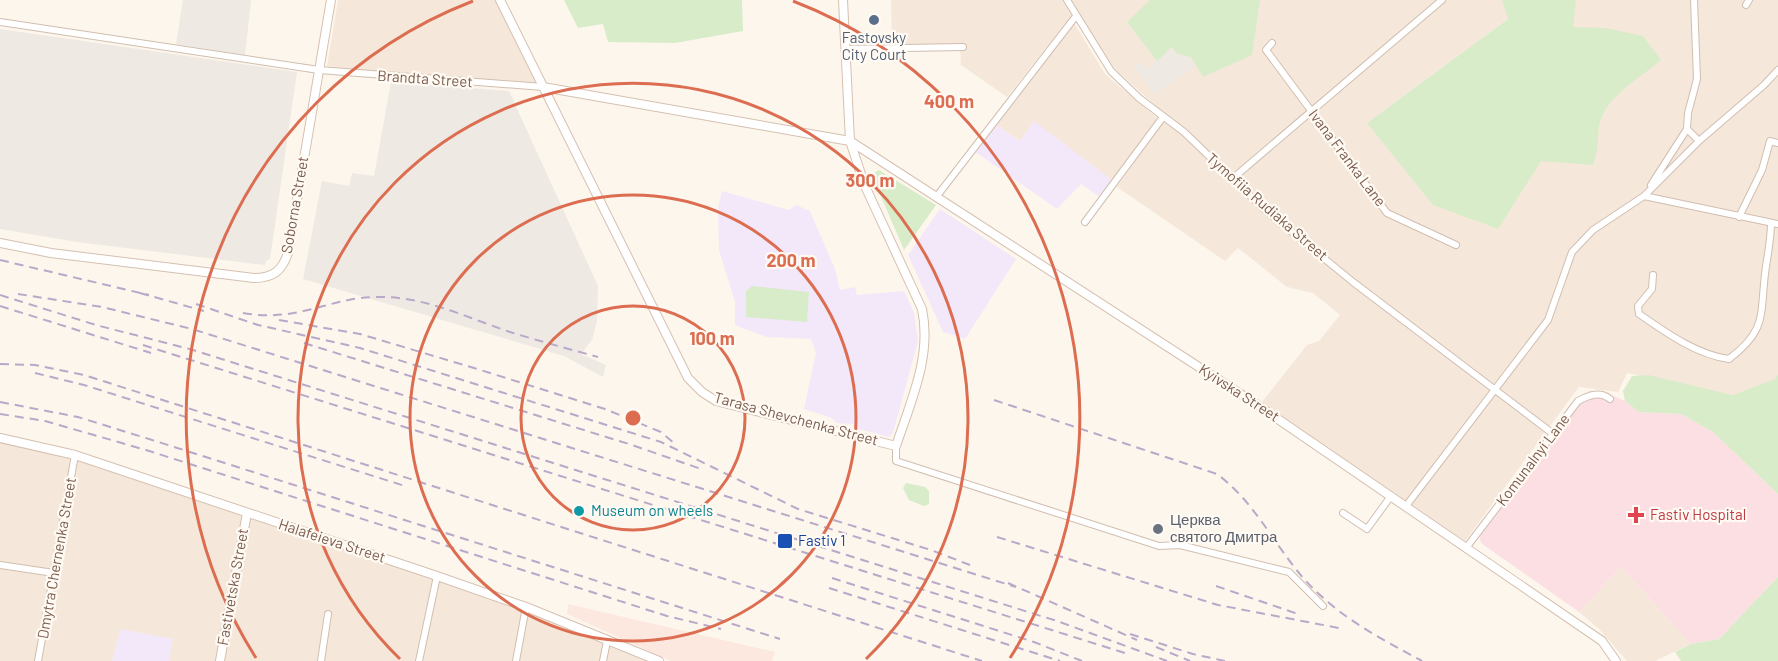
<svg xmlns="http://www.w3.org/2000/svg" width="1778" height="661" viewBox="0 0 1778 661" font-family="Barlow,sans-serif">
	<rect width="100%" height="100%" fill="#fdf6ec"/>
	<path fill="#f5e8da" d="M338,0H495L537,83L438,78L327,66Z
		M891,0H1063L1072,15L1007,97L961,65L960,47L892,48Z
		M1070,0H1506L1508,19L1367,123L1474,220L1498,229L1572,0H1778V379L1733,395L1627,373L1618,392L1579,387L1465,541L1262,402L1307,345L1319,341L1340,315L1313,293L1287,287L1238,248L1225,261L1117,187L1167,116L1113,67Z
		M1074,23L1105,74L1157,118L1113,181L1034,122L1020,141L995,124Z
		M0,438L75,455L437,576L659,661H0Z
		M1621,567L1691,644L1655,661H1627L1599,629L1579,612Z"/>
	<path fill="#fde8e0" d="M568,604L775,652L772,661H671L567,614Z"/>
	<path fill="#efe9e4" d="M183,0H251L245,55L176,44Z
		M0,29L297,72L270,259L266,261L265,265L77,242L0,229Z
		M1172,48L1177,55L1191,58L1195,66L1156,94L1133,67L1140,62L1147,69Z
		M391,82L509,91L598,286L597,321L592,340L581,354L606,365L603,377L564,356L303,279L322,181L349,186L352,173L374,176Z"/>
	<path fill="#f3e8fa" d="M1034,121L1113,181L1100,197L1081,184L1057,209L974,151L995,124L1020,141Z
		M722,191L789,210L796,205L810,211L835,269L840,290L855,287L857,295L904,291L914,313L918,341L893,433L889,437L855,428L853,424L836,423L832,418L804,409L816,353L811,339L767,337L735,325V302L719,250L718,208Z
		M940,209L1016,259L965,339L943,332L908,255Z
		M120,629L173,639L169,661H112Z"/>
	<path fill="#fbdfe3" d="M1589,391L1607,393L1625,401L1639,412L1681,414L1713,432L1778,494V577L1719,639L1691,644L1621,567L1579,612L1481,543L1479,535Z"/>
	<path fill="#d8ecc9" d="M564,0H742L743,31L675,43L608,42L603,24L578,28Z
		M1150,0H1260L1252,55L1203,77L1191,57L1177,54L1172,47L1157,61L1127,22Z
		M1502,0H1576L1573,27L1606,28L1643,36L1661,60C1640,78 1611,93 1601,119C1596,133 1600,148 1593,165L1541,161L1498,229L1433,205L1367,123L1508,19Z
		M879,170L936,205L904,250L873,178L872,174Z
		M752,286L809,292L807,322L746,317V291Z
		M1648,375L1733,395L1775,379L1778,375V494L1713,432L1681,414L1639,412L1625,401L1623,391L1632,376Z
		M906,483L925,487L929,491V504L924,506L909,500L903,488Z
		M1778,577V661H1681L1675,652L1691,644L1719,639Z"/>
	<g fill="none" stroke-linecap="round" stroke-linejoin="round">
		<g stroke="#d1beb0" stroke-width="8">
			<path id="street" d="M1067,0L1111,71L1139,98L1184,132L1265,210L1353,282L1552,433
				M1746,5L1749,0
				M0,22L319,70L543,87
				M1272,43L1266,50L1387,213L1456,245
				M845,49L963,47
				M1687,129L1699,141
				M1232,179L1442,0
				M1651,185L1687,129L1688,113L1697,79L1694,0
				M937,196L1076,16
				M1644,196L1778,224
				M1739,217L1762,170L1770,141L1778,143
				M1085,222L1163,117
				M1653,275L1652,289L1638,306L1639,314C1665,332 1697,355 1729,359C1767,330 1760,316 1765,274C1767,257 1771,240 1771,223
				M896,446V461L1159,546L1180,545L1289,572L1323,606
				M1406,506L1548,320L1572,252L1593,230L1644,196L1699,141L1764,85L1778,70
				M1343,513L1367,529L1391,496
				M1466,548L1578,401C1589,395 1600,391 1610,399
				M0,565L54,573
				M38,661L75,455
				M321,661L328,614
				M419,661L437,576
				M516,661L526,607
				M603,661L607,641"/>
		</g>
		<g stroke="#d6c0b0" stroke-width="10">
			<path id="secondary" d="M500,0L688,378L702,392L716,401L896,446C911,401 932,356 922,309L865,186L850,141L843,0
				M543,87L850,141L1256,404L1602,641L1616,661
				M0,243L51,253L254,278C273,278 282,271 288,253L331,0
				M0,438L75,455L437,576L526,607L659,661
				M220,661L247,513"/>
		</g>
		<use href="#street" stroke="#fff" stroke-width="6"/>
		<use href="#secondary" stroke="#fff" stroke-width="8"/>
		<path stroke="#b9a8c9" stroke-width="2" stroke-dasharray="9 6" stroke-linecap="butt" d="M0,260L149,295
			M140,293L204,311
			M18,294L102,307L192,329L1016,587
			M0,295L96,325L193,350L1057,621L1167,661
			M196,304L258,325L360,348L661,442L798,509L931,550L970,565
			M0,306L151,353
			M243,313C299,323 329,297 378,297C424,296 468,318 510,332C539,341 569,349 598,357
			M279,320L360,334L474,368L605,409L661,432L675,444
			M304,343L632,445L704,470
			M143,345L1128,654
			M0,364L35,365L84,375L982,661
			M35,373L84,385L405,486
			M994,400L1217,474C1255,502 1274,545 1305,580C1340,618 1378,637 1422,661
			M0,402L78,417L149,439L780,639
			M0,414L45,421L146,450L667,616L721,629
			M997,537L1218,605L1339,628
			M832,578L1034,642L1082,661
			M1008,583L1137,640
			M1216,586L1301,615
			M829,588L1060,661
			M1130,634L1193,654L1225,661
			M1156,647L1190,661"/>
	</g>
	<g fill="none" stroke="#dc6d51" stroke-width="3">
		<circle cx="633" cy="418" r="112"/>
		<circle cx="633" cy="418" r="223"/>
		<path d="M400 659A335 335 0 1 1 866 659"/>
		<path d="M256 658A447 447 0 0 1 473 1M793 1A447 447 0 0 1 1010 658"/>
	</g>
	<circle fill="#5c6f8a" stroke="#fffaf3" stroke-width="2" cx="874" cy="20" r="6"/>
	<circle fill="#0f9aa8" stroke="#fffaf3" stroke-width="2" cx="579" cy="511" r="6"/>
	<path fill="#e0444e" stroke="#fffaf3" stroke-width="2" d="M1633 506h6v6h6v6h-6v6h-6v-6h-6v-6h6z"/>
	<circle fill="#6b7280" stroke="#fffaf3" stroke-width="2" cx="1158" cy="529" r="6"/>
	<rect fill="#1a4fb4" stroke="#fffaf3" stroke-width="2" x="777" y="533" width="16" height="16" rx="3"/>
	<g text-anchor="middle" stroke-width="4.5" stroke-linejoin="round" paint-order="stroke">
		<g font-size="15" fill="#4e5e75" stroke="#fffaf3">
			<text x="874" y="43">Fastovsky<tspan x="874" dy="17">City Court</tspan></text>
		</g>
		<g font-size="15" fill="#7a5c4d" stroke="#fffaf3">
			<text transform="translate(425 79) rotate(4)" y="5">Brandta Street</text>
			<text transform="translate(1347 158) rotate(53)" y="5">Ivana Franka Lane</text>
			<text transform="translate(295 205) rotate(-80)" y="5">Soborna Street</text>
			<text transform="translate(1267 207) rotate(41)" y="5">Tymofiia Rudiaka Street</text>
			<text transform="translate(1239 393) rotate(33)" y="5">Kyivska Street</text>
			<text transform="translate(796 419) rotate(15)" y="5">Tarasa Shevchenka Street</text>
			<text transform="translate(1533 460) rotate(-53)" y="5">Komunalnyi Lane</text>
			<text transform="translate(332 541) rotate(18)" y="5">Halafeieva Street</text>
			<text transform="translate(57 558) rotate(-80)" y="5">Dmytra Chernenka Street</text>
			<text transform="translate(233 587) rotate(-80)" y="5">Fastivetska Street</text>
		</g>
		<g font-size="15" fill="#0d838f" stroke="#fffaf3" text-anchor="start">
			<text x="591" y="516">Museum on wheels</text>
		</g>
		<g font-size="15" fill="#be3a42" stroke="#fffaf3" text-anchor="start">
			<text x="1650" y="520">Fastiv Hospital</text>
		</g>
		<g font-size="15" fill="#5b616d" stroke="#fffaf3" text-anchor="start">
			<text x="1170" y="525">Церква<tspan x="1170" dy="17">святого Дмитра</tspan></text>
		</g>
		<g font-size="15" fill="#164399" stroke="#fffaf3" text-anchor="start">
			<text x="798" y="546">Fastiv 1</text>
		</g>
	</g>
	<circle cx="633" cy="418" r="9" fill="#dc6d51" stroke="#fffaf3" stroke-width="3"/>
	<g font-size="18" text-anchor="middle" font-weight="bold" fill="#dc6d51" stroke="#fffaf3" stroke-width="4.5" stroke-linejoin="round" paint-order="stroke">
		<text x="949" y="108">400 m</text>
		<text x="870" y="187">300 m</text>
		<text x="791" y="267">200 m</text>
		<text x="712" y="345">100 m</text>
	</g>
</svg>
